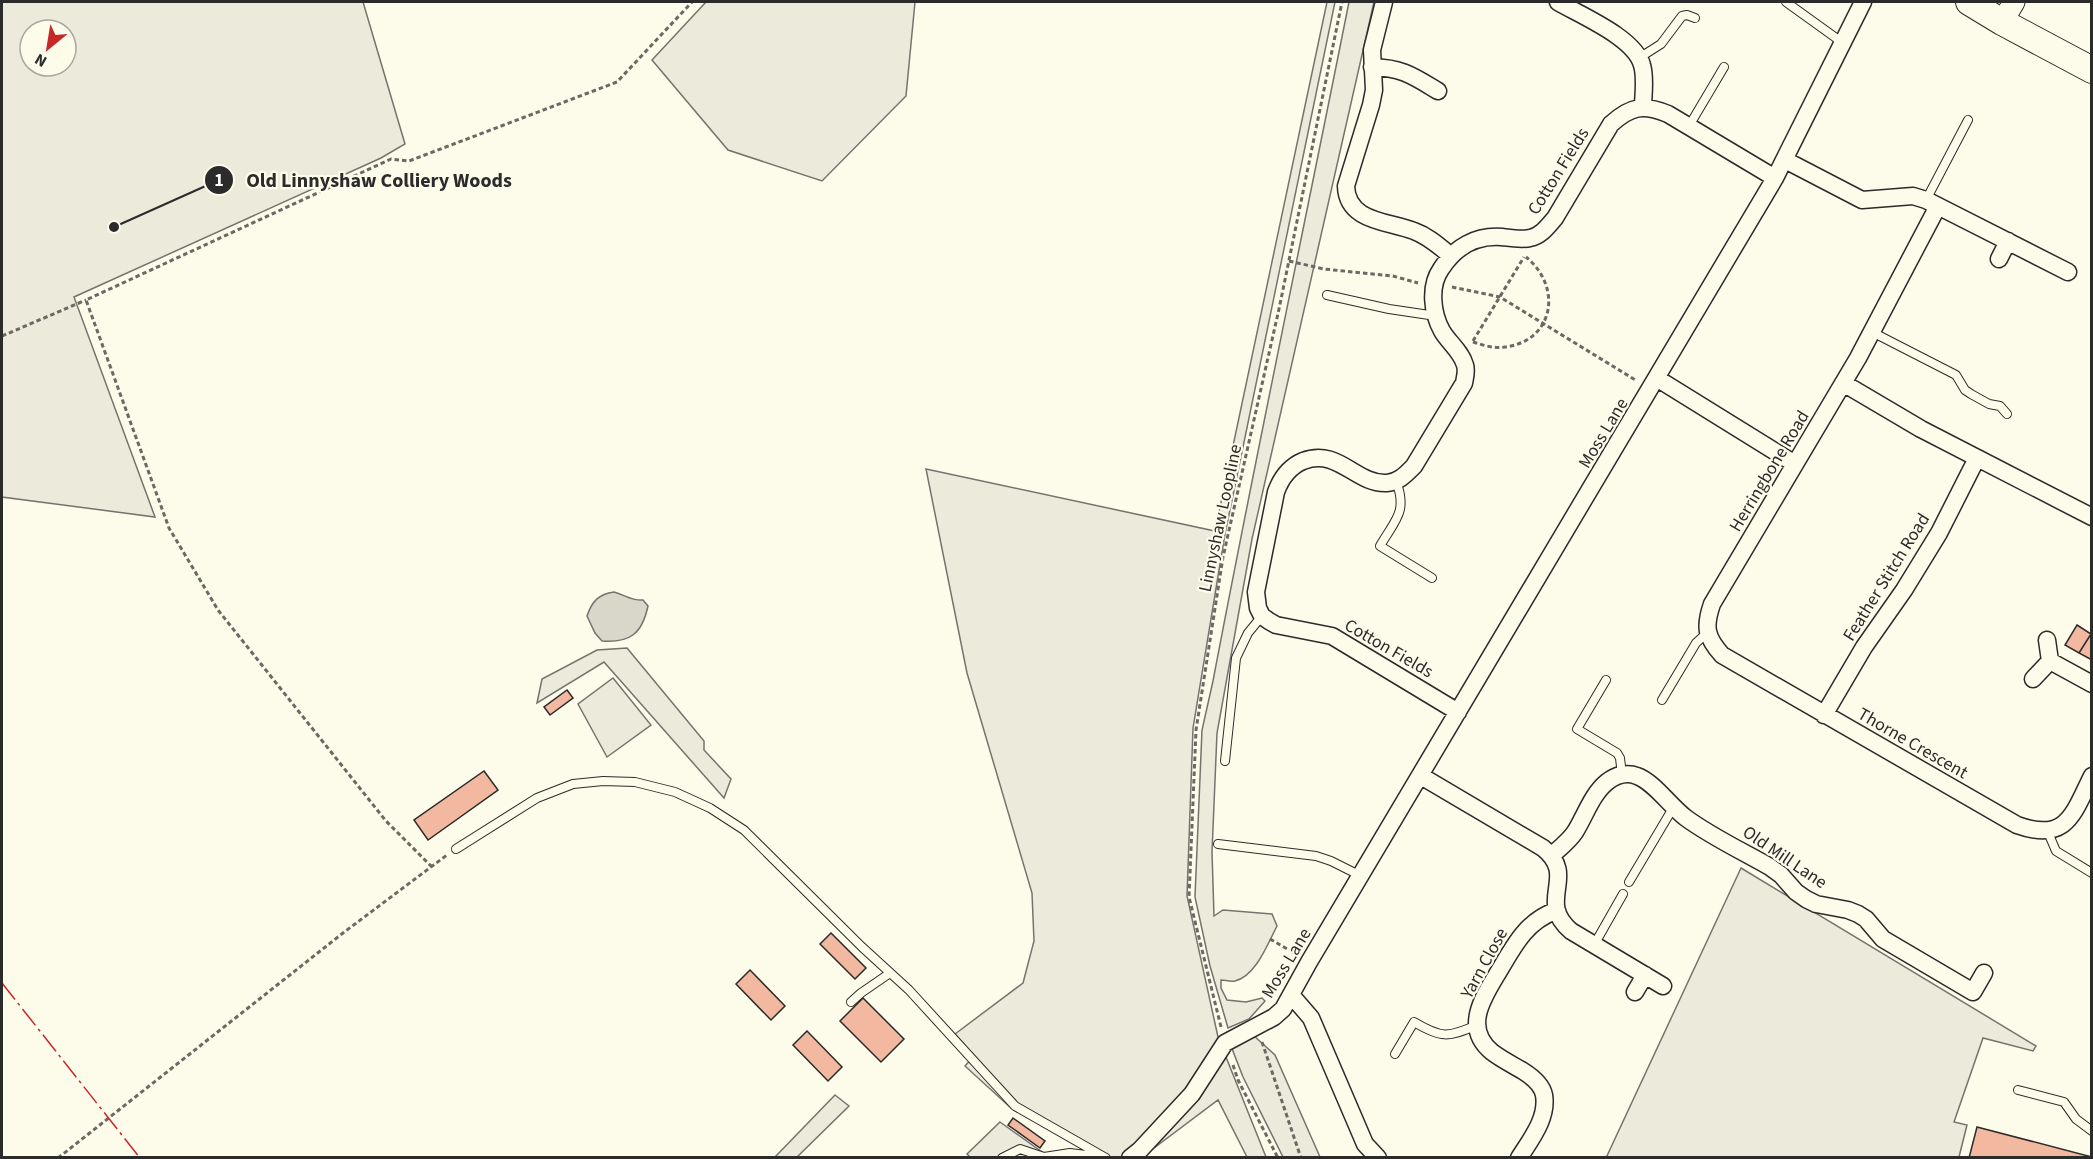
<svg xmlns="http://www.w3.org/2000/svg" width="2093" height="1159" viewBox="0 0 2093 1159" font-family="'Source Sans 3',sans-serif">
	<rect width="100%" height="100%" fill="#fdfbea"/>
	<path fill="#ecebdb" stroke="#74746e" stroke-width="1.5" fill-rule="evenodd" d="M2,2H363L405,144L381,158L74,297L155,517L2,497ZM30,30H66V66H30Z
		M706,2H915L906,96L822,181L728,150L652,60Z
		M1327,2H1335L1225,534L1193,728L1187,896L1218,1037L1266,1157H1247L1218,1100L1142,1157H1100L1012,1109L965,1066L974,1056L955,1034L1023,983L1034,941L1032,893L967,673L926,469L1215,531Z
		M1349,2H1374L1252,539L1217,733L1212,852L1214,916L1223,910L1272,914L1277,926C1268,943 1256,976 1235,981C1230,982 1225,980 1221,980V988L1227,1000L1246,1002L1262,998L1265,1001L1249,1019L1228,1028L1210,966L1195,897L1202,730L1213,681C1256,454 1304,228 1349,2Z
		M627,648L704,741V750L731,779L724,798L604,662L537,703L542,679L597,650Z
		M613,678L651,725L607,757L578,704Z
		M1741,868L2036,1046L2033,1051L1983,1038L1954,1122L1967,1125L1959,1157L1606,1158Z
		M1253,1035L1275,1055L1320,1157H1283L1243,1077L1231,1046Z
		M835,1095L849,1106L797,1157H775Z"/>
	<path fill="#eceadb" stroke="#74746e" stroke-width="1.5" d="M1000,1122L1049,1157L971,1158L967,1154Z"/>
	<path fill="#d8d7c9" stroke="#74746e" stroke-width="1.5" d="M614,592C625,595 632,601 643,600L648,606C642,634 630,643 602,641L595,633L587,616C592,601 599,594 614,592Z"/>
	<path fill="#f2b8a0" stroke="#2b2b2b" stroke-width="1.5" d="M2077,625L2091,634L2079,653L2065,645Z
		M2091,634H2092V660L2079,653Z
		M567,690L573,698L550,715L544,707Z
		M484,771L498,790L428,840L414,820Z
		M831,933L866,968L855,979L820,944Z
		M750,970L785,1006L771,1020L736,984Z
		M863,998L904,1039L881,1062L840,1021Z
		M807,1031L842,1067L828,1081L793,1045Z
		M1013,1118L1045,1141L1040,1148L1008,1125Z
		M1977,1127L2092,1157V1158H1969Z"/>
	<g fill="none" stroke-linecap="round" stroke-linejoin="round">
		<g stroke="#2b2b2b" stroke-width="10">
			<path id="service" d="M1786,2L1843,43
				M1639,58L1661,44L1682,16L1687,15L1695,18
				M1689,126L1724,67
				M1926,200L1968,120
				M1327,295L1389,309L1436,316
				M1872,332L1956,375L1965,390L1971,394L1989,404L2000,406L2007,414
				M1396,481C1408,512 1395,520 1380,546L1432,578
				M1606,680L1577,729L1617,753L1620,758L1622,775
				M1662,700L1696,643L1707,633
				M1225,761L1236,658L1248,633L1262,616
				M2047,830L2056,851L2092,873
				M1218,844L1316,856L1331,861L1361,876
				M456,849L537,798L573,784L603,781L635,782L675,792L710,808L744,830L862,947L909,990L1015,1106L1106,1158
				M1629,882L1673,808
				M1594,945L1623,894
				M851,1002L861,993L890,973
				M1395,1054L1414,1022C1441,1038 1448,1038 1477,1025
				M2018,1090L2064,1102L2076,1119L2092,1131
				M1002,1158L1020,1149L1044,1157L1070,1153L1102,1157"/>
		</g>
		<g stroke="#2b2b2b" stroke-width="19">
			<path id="minor" d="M1384,2L1372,50L1374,90L1371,105L1346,186C1347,222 1388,221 1414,231C1428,236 1439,246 1450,255
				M1558,2C1582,16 1635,38 1642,65C1646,78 1643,95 1643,108
				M1372,67C1403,68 1413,76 1438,91
				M1785,160L1862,200L1913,196L1926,200L2068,272
				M1938,206L1858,358L1712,604C1704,627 1706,637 1722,655L2017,825C2067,843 2073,814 2092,776
				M1999,259L2008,241
				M1658,379L1795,464
				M1843,383L1921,429L2092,517
				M2050,661L2092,684
				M2033,679L2050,661L2047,640
				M1458,712L1332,636L1276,625L1269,621L1262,616L1258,608L1256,592L1276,492C1281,478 1289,467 1303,461C1338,447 1356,485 1387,483C1399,482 1406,474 1414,466L1464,383C1465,377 1467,371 1465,365C1461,351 1449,343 1442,331C1432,313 1429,286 1441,269C1455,247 1476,235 1502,237C1510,238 1522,240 1530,238C1541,236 1548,226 1555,218L1611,124C1631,106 1643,104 1668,114L1775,178
				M1824,715L1864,647L1904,590L1939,533L1977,458
				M1421,776L1543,848C1579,877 1535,900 1571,931L1663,986
				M1552,855C1560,848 1569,841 1575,832C1585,816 1592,794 1607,782C1616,775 1627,772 1637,776C1654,782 1670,806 1686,818C1712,837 1742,851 1770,867L1781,875L1796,892L1806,899L1816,904L1848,910L1858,914L1866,919L1883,939L1973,992L1984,973
				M1635,992L1645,975
				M1292,996L1311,1018L1365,1144L1378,1158
				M1130,1158L1140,1150L1192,1094L1225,1043L1274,1017L1283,1009L1309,962L1775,178L1863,2
				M1519,1158C1531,1139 1548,1118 1544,1095C1542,1085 1531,1076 1523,1071C1513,1065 1501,1059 1492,1052C1460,1026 1487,992 1502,966C1516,942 1528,921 1555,911"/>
		</g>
		<g stroke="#2b2b2b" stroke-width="23">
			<path id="tertiary" d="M2002,22L2014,2"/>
		</g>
		<g stroke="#2b2b2b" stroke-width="28">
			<path id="primary" d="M1969,2L2002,22L2092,70"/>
		</g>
		<path stroke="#6a6964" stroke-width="3" stroke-dasharray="4.5 3" stroke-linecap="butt" d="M1289,261L1324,269L1393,276L1418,283
			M1452,287L1500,297L1637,381
			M2,336L86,300
			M1473,341L1524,257
			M1473,342C1483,345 1494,349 1505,347C1554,341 1563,287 1526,257
			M432,867L386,821L218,610L169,528L86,300L391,159L409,161L617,82L692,2
			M1270,939L1294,953
			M1221,1027L1189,897L1196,730L1223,557L1279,309L1342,2
			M1262,1042L1301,1158
			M1233,1065L1238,1080L1278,1158
			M58,1158L343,933L447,855"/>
		<use href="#service" stroke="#fdfbea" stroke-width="8"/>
		<use href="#minor" stroke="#fdfbea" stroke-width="16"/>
		<use href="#tertiary" stroke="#fdfbea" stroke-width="21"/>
		<use href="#primary" stroke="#fdfbea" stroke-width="26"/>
		<path stroke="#c62828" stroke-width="1.5" stroke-dasharray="21 4.5 3 4.5" stroke-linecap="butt" d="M2,983L140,1158"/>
	</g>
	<g text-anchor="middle" stroke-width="4.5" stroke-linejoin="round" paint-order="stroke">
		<g font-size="18" fill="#2b2b2b" stroke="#fdfbea">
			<text transform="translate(1558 171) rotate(-58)" y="6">Cotton Fields</text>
			<text transform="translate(1603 433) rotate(-59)" y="6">Moss Lane</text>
			<text transform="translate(1769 471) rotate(-59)" y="6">Herringbone Road</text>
			<text transform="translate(1220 518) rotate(-78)" y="6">Linnyshaw Loopline</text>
			<text transform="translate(1886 577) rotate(-58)" y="6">Feather Stitch Road</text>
			<text transform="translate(1389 648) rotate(30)" y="6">Cotton Fields</text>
			<text transform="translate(1913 743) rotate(30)" y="6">Thorne Crescent</text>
			<text transform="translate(1785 857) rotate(34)" y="6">Old Mill Lane</text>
			<text transform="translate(1286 963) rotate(-59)" y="6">Moss Lane</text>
			<text transform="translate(1484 963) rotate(-61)" y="6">Yarn Close</text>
		</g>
	</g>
	<path fill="none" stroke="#2b2b2b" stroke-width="2" d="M114 227L219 180"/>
	<g fill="#2b2b2b" stroke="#fdfbea" stroke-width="2">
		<circle cx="114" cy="227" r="6"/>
		<circle cx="219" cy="180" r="15"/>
	</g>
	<g font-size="18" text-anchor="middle" font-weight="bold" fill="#fff">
		<text x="219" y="186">1</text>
	</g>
	<g font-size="20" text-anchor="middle" font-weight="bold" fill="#2b2b2b" stroke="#fdfbea" stroke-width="4.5" stroke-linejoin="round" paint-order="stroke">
		<text x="379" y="187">Old Linnyshaw Colliery Woods</text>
	</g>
	<rect width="2093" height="1159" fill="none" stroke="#2b2b2b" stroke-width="6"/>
	<g transform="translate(48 48) rotate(210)"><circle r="28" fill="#fdfbea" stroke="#a9a89e" stroke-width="1.5"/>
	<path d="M0-4.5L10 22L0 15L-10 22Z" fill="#c62828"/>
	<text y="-9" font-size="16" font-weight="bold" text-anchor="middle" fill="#2b2b2b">N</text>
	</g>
</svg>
